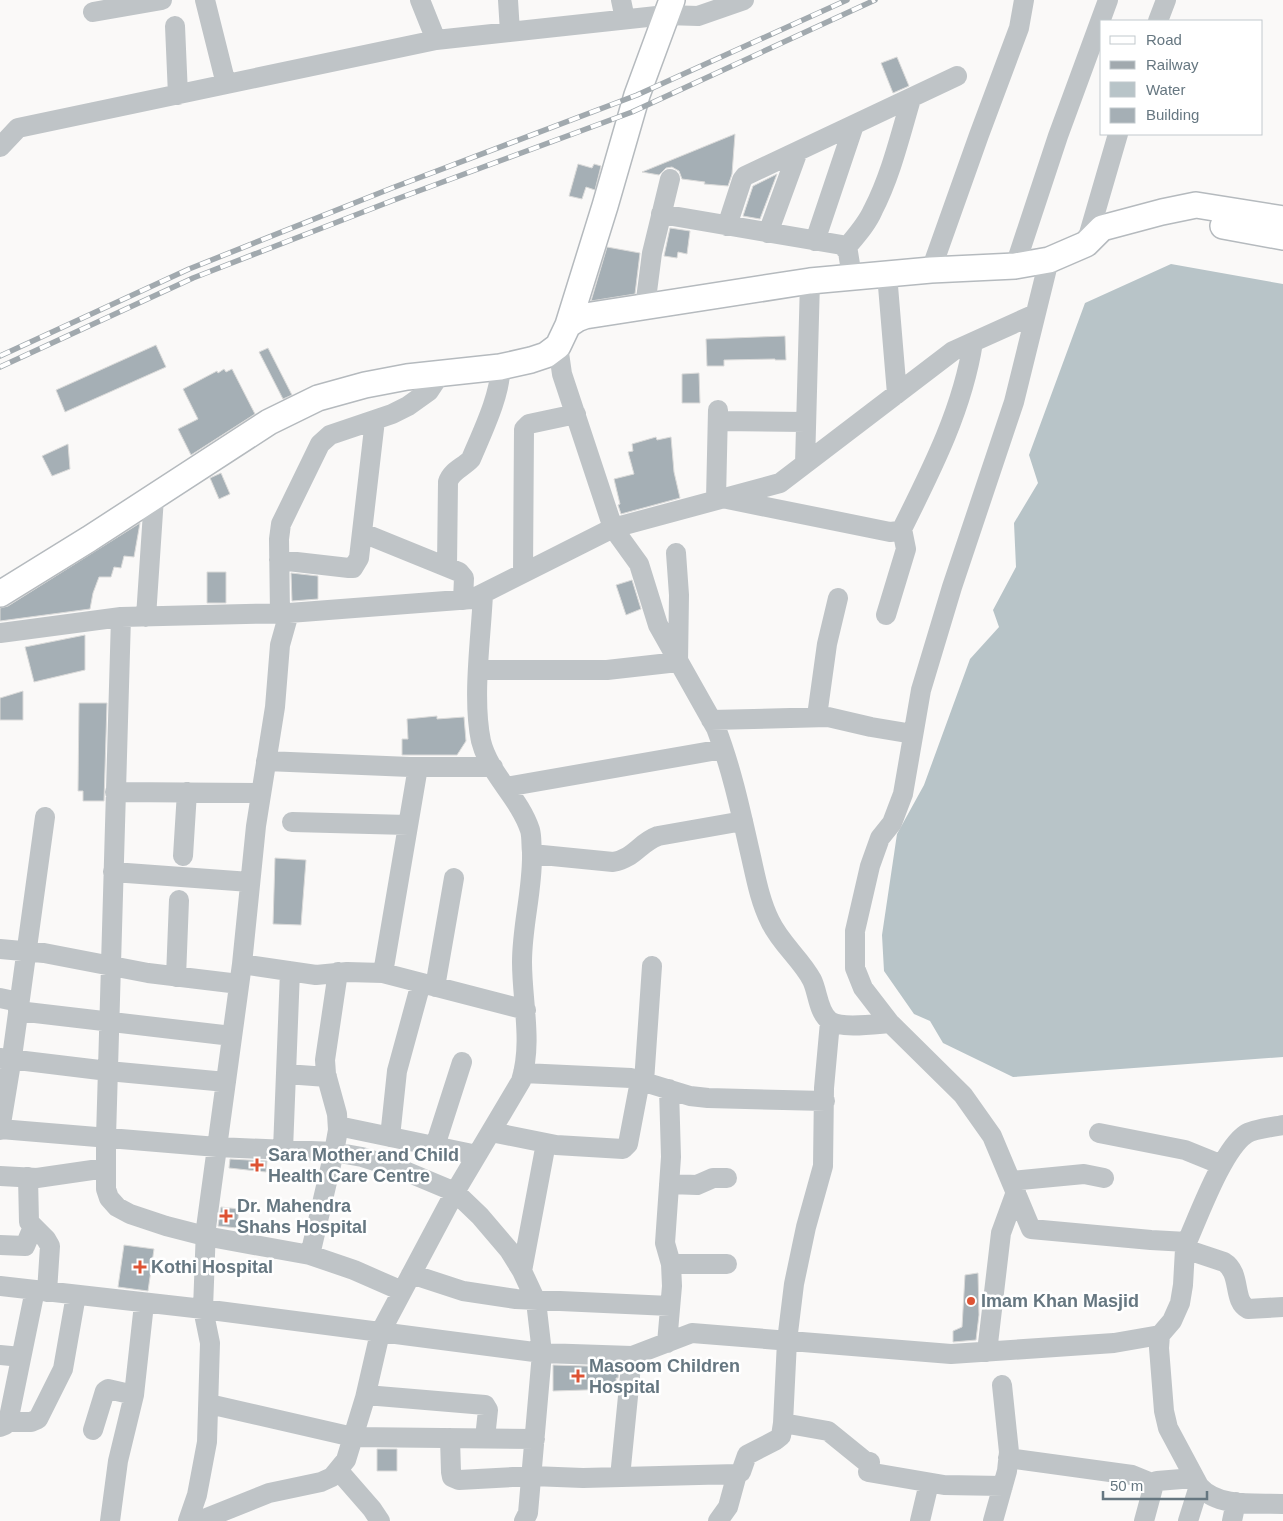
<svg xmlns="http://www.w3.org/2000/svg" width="1283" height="1521" viewBox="0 0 1283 1521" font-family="Arial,sans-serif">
	<rect width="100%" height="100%" fill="#faf9f8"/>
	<path fill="#b8c4c8" d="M1171,264L1283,284V1057L1013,1077L943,1043L930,1021L914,1014L884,971L882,935L897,834L924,785L970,659L999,627L993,610L1016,567L1014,523L1038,483L1029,455L1085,303Z"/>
	<path fill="#a5afb5" stroke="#dbdbda" d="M897,57L909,86L893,93L881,63Z
		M735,134L732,174L728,186L704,184L705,182L682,179L679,171L672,167L666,168L659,175L642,172Z
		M578,164L592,168L594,164L601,166L595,190L586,187L582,199L569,196Z
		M777,174L760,219L743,216L753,186Z
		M670,228L690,231L687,254L678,252L677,258L664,256Z
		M607,247L640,253L635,294L591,301Z
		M785,336L786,360H775V359L724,360V366H707L706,339Z
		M156,345L166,367L65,412L56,390Z
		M268,348L292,395L283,399L259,352Z
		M224,369L226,372L232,369L255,414L191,455L178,429L198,419L183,389L217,371L218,373Z
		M699,373L700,403H682V374Z
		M656,437L657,440L671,437L674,472L680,498L621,514L618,505L620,504L614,479L634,474L628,452L633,451L632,444Z
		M68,444L70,469L52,476L42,456Z
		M221,473L230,494L219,499L210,478Z
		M140,523L134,557L124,556L121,568L114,567L111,577H99L93,593L90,609L0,621V608L8,606Z
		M207,572H226V603H207Z
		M291,573L318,576V599L292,601Z
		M632,580L641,609L626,615L616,585Z
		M85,635V670L34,682L25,647Z
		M23,691V720H0V698Z
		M79,703H107L104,801H83V791H78Z
		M437,716V719L464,717L466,741L457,755H402V739H408L407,719Z
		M275,858L306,860L301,925L273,924Z
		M230,1159L267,1161L266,1172L229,1168Z
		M221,1207L239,1209L237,1228L218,1226Z
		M124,1245L154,1249L148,1291L118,1287Z
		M978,1273L979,1315L976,1340L953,1342V1331L962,1327L965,1275Z
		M553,1365L619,1367L618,1378H616L617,1389L553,1391Z
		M377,1449H397V1471H377Z"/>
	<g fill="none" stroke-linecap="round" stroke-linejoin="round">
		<g stroke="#b5babe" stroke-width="28">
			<path id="major" d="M1223,226L1283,237
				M568,325L605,206L637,95L672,0
				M0,594L89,539L269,422L318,398L365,385L407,377L500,367L531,360L546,355L558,346L568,325L577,319L585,316L810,281L931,270L1015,266L1049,260L1086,244L1102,228L1162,212L1196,205L1283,219"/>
		</g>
		<path stroke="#bfc4c7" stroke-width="20" d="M205,0L226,84
			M420,0L436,40L666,15L698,16L744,0
			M508,0L510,32
			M621,0L625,19
			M93,12L162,0
			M1158,21L1166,0
			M175,26L178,95
			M0,147L18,128L436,40
			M661,214L842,245L848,252L852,277
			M727,226L742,180L745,176L957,76
			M768,233L798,151
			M815,241L854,125
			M1086,244L1118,134
			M846,248C856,236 867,224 873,210C891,175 900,136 911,99
			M1049,260L1014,402L952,587L921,690L903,794L892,823L880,838L870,866L855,931V968L863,988L890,1023L963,1095L992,1136L1031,1229L1151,1240L1187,1242C1199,1215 1223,1149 1246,1134C1253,1129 1274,1127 1283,1125
			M1015,266L1058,136L1108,0
			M931,270L979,135L1019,28L1024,0
			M887,274L897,394
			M645,307L652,253L670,179
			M558,346L562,374L613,528L639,564L658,625L716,728C731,767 740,808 749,848C755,873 759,899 770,921C780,943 801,959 812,980C818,992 818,1013 830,1021C841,1029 876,1024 890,1023
			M718,421L806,422
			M805,464L810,281
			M716,499L718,410
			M727,499L890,532L899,531L902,529C932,469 963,408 973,342
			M363,533L459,572L464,578L463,600
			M279,560L349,568H353L359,558L375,420
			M447,567L448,482C451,471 464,467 471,459C481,435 502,392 500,367
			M523,573L524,429L529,424L576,414
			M280,614L279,539L281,524L320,444L330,435L392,414L408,406L429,391L441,373
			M886,615L906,549L902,529
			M121,617L106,1138V1189L109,1198L117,1207L130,1214L166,1226L205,1236L310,1255L354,1270L402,1291
			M146,617L154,497
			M0,633L121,617L289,613L472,599L613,528L780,483L953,351L1035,314
			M479,670H607L678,662L679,595L676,553
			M817,716L827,644L838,598
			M711,720L828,717L871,727L913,734
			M266,761L410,767H493
			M506,787L723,749
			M115,792L261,793
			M292,822L408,825
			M532,854L613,862C635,858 639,843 658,836L743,821
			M183,856L187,792
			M113,872L250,882
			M0,949L44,953L148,973L239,984
			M242,964L316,975L347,972L383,973L526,1010
			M383,973L418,767
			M176,977L179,900
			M435,987L454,878
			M0,998L19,1002
			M18,1011L232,1036
			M0,1058L108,1071L226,1082
			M523,1073L631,1078L690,1096L708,1098L825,1101
			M286,1074L327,1077
			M644,1082L652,966
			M338,1126L477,1155
			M0,1129L217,1147L334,1152L362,1157L400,1169L455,1192L480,1216L509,1250L522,1271L536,1301L542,1353L632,1356L692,1333L951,1354L1114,1343L1160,1335
			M0,1130L12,1057L45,817
			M491,1132L556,1145L623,1149L628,1144L640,1081
			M1099,1133L1185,1150L1222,1165
			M390,1137L397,1071L421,983
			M435,1146L462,1062
			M283,1150L290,971
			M0,1176L37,1178L106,1168
			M28,1177L29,1222L46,1239L50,1246L47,1292
			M1011,1181L1084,1174L1104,1178
			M669,1184L697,1185L713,1178H727
			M1187,1242L1185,1249L1183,1285L1180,1303L1172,1321L1160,1335L1159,1348L1164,1411L1168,1428L1199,1486C1218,1508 1256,1503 1283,1504
			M0,1245L25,1246L33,1227
			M1185,1249L1224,1262C1242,1273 1232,1301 1248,1309L1283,1307
			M310,1255L334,1152L338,1130L337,1114L326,1074L325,1060L338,972
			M671,1264H727
			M522,1271L546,1143
			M411,1274L463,1291L516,1299L670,1306
			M0,1286L203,1309L542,1353L528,1513L524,1521
			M667,1343L672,1286L671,1264L665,1243L671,1157L669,1089
			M987,1352L1001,1233L1016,1192
			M0,1355L21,1357
			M366,1395L485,1405L488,1410L485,1438
			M209,1404L353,1437L535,1439
			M8,1422H31L38,1419L63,1369L76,1295
			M783,1423L828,1431L865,1461L870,1462
			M0,1427L5,1425L8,1422L35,1290
			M93,1430L105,1391L108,1389L134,1395
			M450,1438L451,1472L452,1477L459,1480L532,1476L583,1478L737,1474L741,1472L747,1455L776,1440L781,1436L783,1423L787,1341L794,1284L806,1227L823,1166L824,1088L830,1022
			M1008,1458L1132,1475L1154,1484
			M338,1470L372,1509L380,1521
			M868,1472L944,1485L1003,1486
			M620,1477L632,1356
			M110,1521L118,1461L134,1395L144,1304
			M188,1521L197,1495L207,1442L210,1343L203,1309L206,1228L242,964L256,826L275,707L280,645L289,613
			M199,1521L269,1493L321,1482L332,1477L346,1460L365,1398L380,1333L455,1192L521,1081C533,1042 522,1002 522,962C522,925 533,889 532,852C531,845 532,837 530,830C519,797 489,774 481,741C472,698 481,638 483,594
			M718,1521L728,1507L737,1474
			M920,1521L929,1483
			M993,1521L1007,1471L1009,1452L1002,1385
			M1144,1521L1154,1484L1157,1481L1194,1478
			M1188,1521L1199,1486
			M1232,1521L1236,1502"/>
		<use href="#major" stroke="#fff" stroke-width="25"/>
		<g stroke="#a1a9ae" stroke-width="5.5">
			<path id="rail" d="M0,356L189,269L392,188L637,95L847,0
				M0,367L193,278L394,200L632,112L875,0"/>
		</g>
		<use href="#rail" stroke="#fff" stroke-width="4" stroke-dasharray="11" stroke-linecap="butt"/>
	</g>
	<g fill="#dd5334" stroke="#fff" stroke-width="2">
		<path d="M254.5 1157.5h5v5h5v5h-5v5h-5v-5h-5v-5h5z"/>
		<path d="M223.5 1208.5h5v5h5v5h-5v5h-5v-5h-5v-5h5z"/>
		<path d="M137.5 1259.5h5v5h5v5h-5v5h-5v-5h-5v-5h5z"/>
		<circle cx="971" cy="1301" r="5"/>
		<path d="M575.5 1368.5h5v5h5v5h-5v5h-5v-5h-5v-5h5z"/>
	</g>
	<g text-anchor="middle" stroke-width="5" stroke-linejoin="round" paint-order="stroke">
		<g font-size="18" font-weight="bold" fill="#667781" stroke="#fff" text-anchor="start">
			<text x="268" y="1161">Sara Mother and Child<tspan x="268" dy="21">Health Care Centre</tspan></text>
			<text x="237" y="1212">Dr. Mahendra<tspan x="237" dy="21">Shahs Hospital</tspan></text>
			<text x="151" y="1273">Kothi Hospital</text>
			<text x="981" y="1307">Imam Khan Masjid</text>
			<text x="589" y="1372">Masoom Children<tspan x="589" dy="21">Hospital</tspan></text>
		</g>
	</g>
	<rect x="1100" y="20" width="162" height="115" fill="#ffffff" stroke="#c2c9cd"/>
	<rect x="1110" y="36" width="25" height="8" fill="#ffffff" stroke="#c2c9cd"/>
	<text x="1146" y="45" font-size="15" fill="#667781">Road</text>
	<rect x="1110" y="61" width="25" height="8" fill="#a1a9ae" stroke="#c2c9cd"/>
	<text x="1146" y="70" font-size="15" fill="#667781">Railway</text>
	<rect x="1110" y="82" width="25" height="15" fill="#b8c4c8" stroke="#c2c9cd"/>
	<text x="1146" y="95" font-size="15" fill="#667781">Water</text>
	<rect x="1110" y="108" width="25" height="15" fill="#a5afb5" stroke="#c2c9cd"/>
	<text x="1146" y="120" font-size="15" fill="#667781">Building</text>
	<path d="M1103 1491v8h104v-8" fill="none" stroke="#667781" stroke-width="2.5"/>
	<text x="1110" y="1491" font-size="15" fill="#667781" stroke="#ffffff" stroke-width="4" paint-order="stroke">50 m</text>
</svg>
